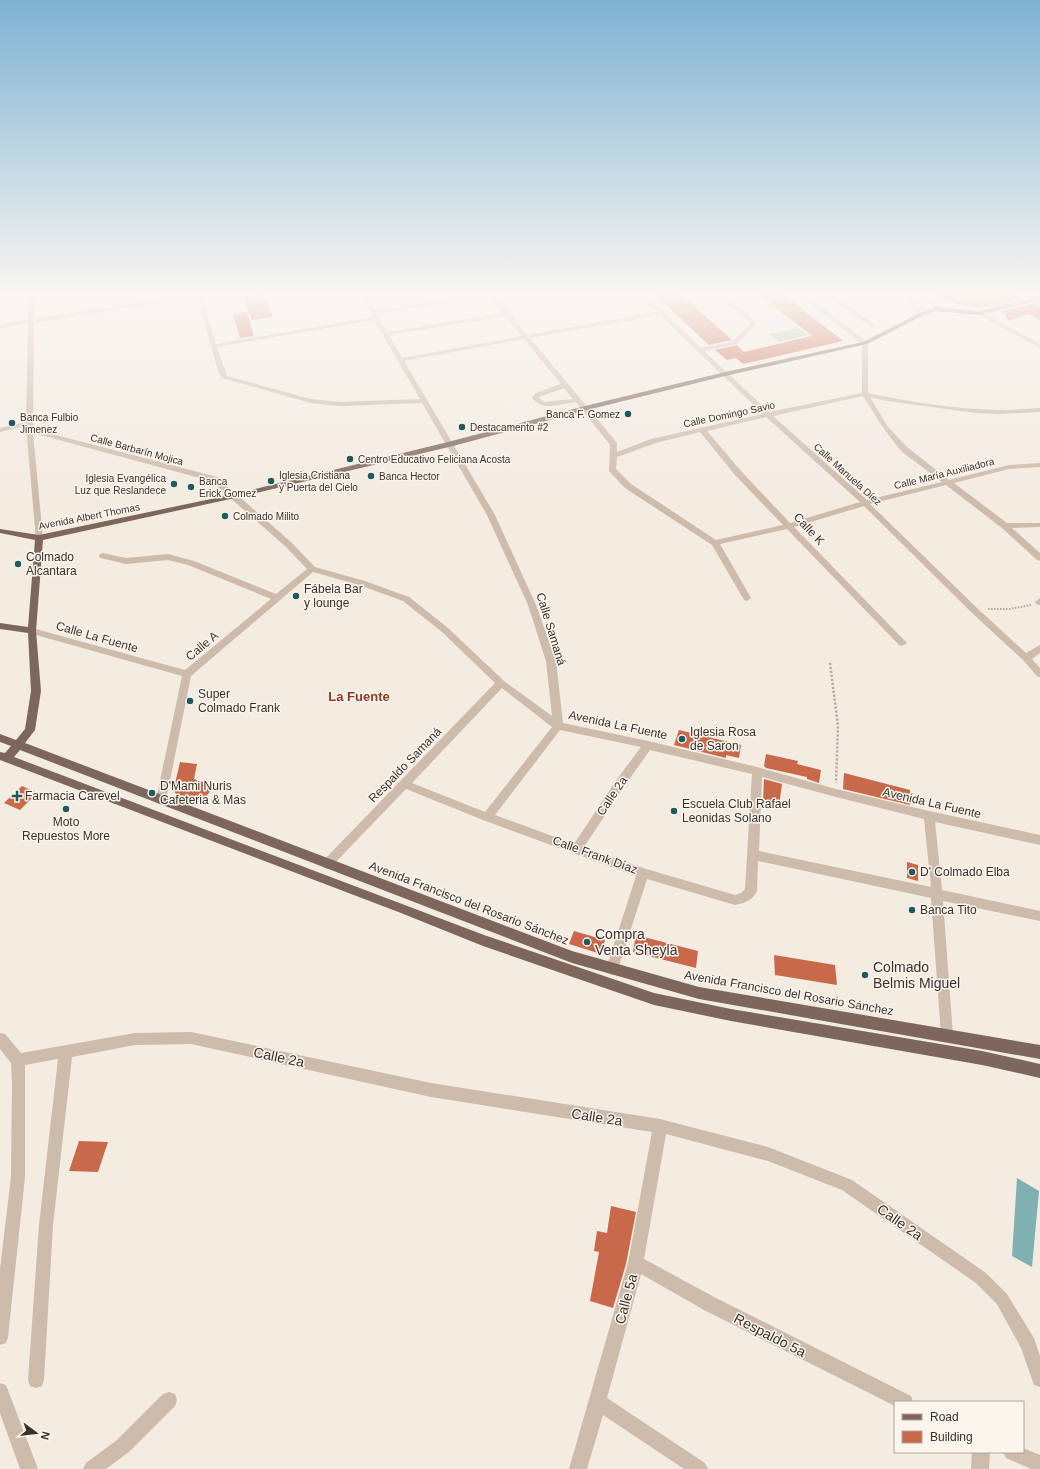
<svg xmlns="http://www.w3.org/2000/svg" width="1040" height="1469" viewBox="0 0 1040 1469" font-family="Arial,sans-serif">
	<rect width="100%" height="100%" fill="#f4ebe1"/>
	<path fill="#b8c4a0" d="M798,328L808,335L779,342L769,334Z"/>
	<path fill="#7fb0b2" d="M1017,1178L1039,1191L1032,1267L1012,1256Z"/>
	<path fill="#c8694b" d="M652,292H678L732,340L709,345Z
		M756,292H780L843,341L743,364L736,358L727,360L715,350L737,345L744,352L812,336Z
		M930,292H1009L1022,299L980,308L960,305L930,294Z
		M263,293L273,317L252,320L244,297Z
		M1032,304L1040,307V320L1029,314L1007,321L1005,314L999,312Z
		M247,312L254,336L240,338L233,314Z
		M679,730L741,745L739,758L726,755V758L674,745Z
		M766,754L798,761L797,764L821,770L819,783L807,779V777L766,768L764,766Z
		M180,762L197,764L194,779L214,786L203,801L178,795L175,793L174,788Z
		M844,773L910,790V805L843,789Z
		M764,779L782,784L779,806L763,802Z
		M22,786L37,793L20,810L4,803Z
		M907,862L918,865V881L907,878Z
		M574,931L605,940L601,954L569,944Z
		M636,935L698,951L696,968L633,952Z
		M774,955L835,965L837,985L775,975Z
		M79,1141L108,1142L98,1172L69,1171Z
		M611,1206L636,1212L626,1264L613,1308L590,1301L599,1252L594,1251L597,1231L607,1233Z"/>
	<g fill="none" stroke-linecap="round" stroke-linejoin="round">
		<path stroke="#b9a596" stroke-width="2" stroke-dasharray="1.5 1.5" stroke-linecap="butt" d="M988,609H1010L1031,605"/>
		<path stroke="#b9a596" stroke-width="2.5" stroke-dasharray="2 2" stroke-linecap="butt" d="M830,663L838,726L836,783"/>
		<path fill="#cdbbac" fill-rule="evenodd" d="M29,292H35L34,319L196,294L195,292H224L202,297L216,344L373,317L358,292H378L366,295L375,311L492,292L527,335L656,312L636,292H643L701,348L732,342L751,323L713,292H720L757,323L736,344L704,351L769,412L862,393V344L795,292H802L868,343V393C908,402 956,409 997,410C1011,410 1026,409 1040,408V412L999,414L976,413L887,401L870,397L888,427L907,447L949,480L1009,465L1040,463V467L1009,469L954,483L1007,523H1040V527L1012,528L1040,553V561L1037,560L1002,528L946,485L870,504L977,608L1026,653L1040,645V653L1032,659L1040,668V677L1037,676L1023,660L971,612L864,506L794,527L905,641L907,643L902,646L899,645L787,529L720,544L751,598L747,601L744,600L712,545L625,488L609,471L610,445L576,402C561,404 540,412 532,397L536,393L561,384L524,339L404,361L495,515L536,605L556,661L563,723L648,741L757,767L836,789L929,811L1040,835V845L935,822L942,890L1040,911V921L943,901L953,1035L952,1040L947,1041L942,1040L941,1035L931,898L758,861L757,891C752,901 745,903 735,905L647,879L618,969L616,973L612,975L608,973L606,969L636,876L483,820L406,789L331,867L327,869L323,867L321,864L323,861L495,683L442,632L403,601L359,585L313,572L191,676L166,800L165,803L161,804L157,803L156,800L182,676L29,633L28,631L29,629L32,628L185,670L271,599L188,565L168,560L126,564L100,558L99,556L100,554L103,553L126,558L168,554L194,561L276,594L307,569L286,547L211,481L33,433L43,538L39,541L36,540L26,426L0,432V428L26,422L28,323L0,328V324L28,320ZM489,296L503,313L387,332L377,314ZM197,297L218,371L222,378L311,403L340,406L422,403L487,515L528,605L546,661L552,716L504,681L448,628L409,597L365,581L315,567L292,543L217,477L33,429L34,323ZM660,315L763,414L651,439L617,452V443L530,338ZM505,316L522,336L402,358L389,335ZM374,320L420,399L340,402L311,399L227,376L217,347ZM564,388L573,399L544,402L539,397ZM863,396L884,429L901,451L942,482L867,500L773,416ZM766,417L860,502L790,523L741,471L707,431ZM700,432L735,475L783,525L716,540L631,484L616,469L617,457L656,443ZM502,688L552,727L485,812L412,783ZM560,730L641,747L615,782L574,844L495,815ZM650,750L752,774L745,889L741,893L735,895L643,868L584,847L623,788ZM762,777L836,797L924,819L931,887L759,851Z
			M821,292H828L876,326L871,327Z
			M905,292H913L946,309L941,310L912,296L919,305L921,314L913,321H909V319L915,314L911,303L904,294Z
			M979,311L1040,344V348L977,314L976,313Z
			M1040,598V605L1036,604L1035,602Z
			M191,1032L431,1083L660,1119L768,1147L852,1180L986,1273L1007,1294L1034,1338L1040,1356V1387L1034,1385L1021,1348L997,1304L976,1283L842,1190L768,1161L666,1134L644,1259L716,1298L911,1396L913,1402H895V1406L704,1310L641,1274L607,1398L705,1463L708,1469H684L603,1415L587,1469H569L628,1263L652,1132L431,1097L191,1044L135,1045L72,1057L53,1225L44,1380L42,1386L36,1388L30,1386L28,1380L39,1225L58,1059L25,1065V1177L8,1337L6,1343L0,1345V1269L11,1177L12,1083L11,1063L0,1049V1033L5,1034L21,1053L135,1033Z
			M0,1383L6,1385L38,1469H20L0,1413Z
			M169,1392L175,1394L177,1400L175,1406L129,1452L106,1469H83L86,1463L117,1440L163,1394Z
			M1023,1448L1040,1455V1469H1031L1006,1458L1003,1452H1023Z
			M972,1452H990L989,1469H971Z"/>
		<path fill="#7d675c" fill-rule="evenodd" d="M1040,296V300L979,315L936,311L924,315L867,344L725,376L587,410L453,446L235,498L43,540L36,631L41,691L35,730L25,743L572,951L699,987L1040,1045V1059L699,999L572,963L20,750L14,757L484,935L654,993L731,1009L982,1051L1040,1064V1078L982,1065L731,1021L654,1005L483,946L401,913L0,760V752L5,753L11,746L0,742V734L16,740L25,729L31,691L28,633L0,629V623L28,627L35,540L0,533V529L39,535L235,494L448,442L585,406L725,372L863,342L920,313L936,307L979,311Z"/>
	</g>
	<linearGradient id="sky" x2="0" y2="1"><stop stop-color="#7eb2d2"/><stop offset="0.59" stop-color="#faf6f2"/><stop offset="1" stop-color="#faf6f2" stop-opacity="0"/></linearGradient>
	<rect width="1040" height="498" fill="url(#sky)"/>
	<g fill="#1f5a5e" stroke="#fbf5ee" stroke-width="1.5">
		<circle cx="628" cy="414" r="4"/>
		<circle cx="12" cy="423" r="4"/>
		<circle cx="462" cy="427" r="4"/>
		<circle cx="350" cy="459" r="4"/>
		<circle cx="371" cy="476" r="4"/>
		<circle cx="271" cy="481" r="4"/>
		<circle cx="174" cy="484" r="4"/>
		<circle cx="191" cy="487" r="4"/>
		<circle cx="225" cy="516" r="4"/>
		<circle cx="18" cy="564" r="4"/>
		<circle cx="296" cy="596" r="4"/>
		<circle cx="190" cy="701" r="4"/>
		<circle cx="682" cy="739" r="4"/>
		<circle cx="152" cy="793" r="4"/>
		<path d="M15 790h4v4h4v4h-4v4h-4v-4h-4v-4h4z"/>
		<circle cx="66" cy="809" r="4"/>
		<circle cx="674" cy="811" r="4"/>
		<circle cx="912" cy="872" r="4"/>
		<circle cx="912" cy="910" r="4"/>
		<circle cx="587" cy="942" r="4"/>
		<circle cx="865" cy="975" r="4"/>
	</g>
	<g text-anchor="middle" stroke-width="3" stroke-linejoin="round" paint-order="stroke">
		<g font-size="10" fill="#3b302b" stroke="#fbf5ee" text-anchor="start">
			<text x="620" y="418" text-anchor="end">Banca F. Gomez</text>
			<text x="20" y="421">Banca Fulbio<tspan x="20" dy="12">Jimenez</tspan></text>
			<text x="470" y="431">Destacamento #2</text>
			<text x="358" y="463">Centro Educativo Feliciana Acosta</text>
			<text x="279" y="479">Iglesia Cristiana<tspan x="279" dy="12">y Puerta del Cielo</tspan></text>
			<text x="379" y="480">Banca Hector</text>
			<text x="166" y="482" text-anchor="end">Iglesia Evangélica<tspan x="166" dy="12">Luz que Reslandece</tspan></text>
			<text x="199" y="485">Banca<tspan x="199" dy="12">Erick Gomez</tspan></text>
			<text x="233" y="520">Colmado Milito</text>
		</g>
		<g font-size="10" fill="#3b302b" stroke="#fbf5ee">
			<text transform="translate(729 414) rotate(-12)" y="4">Calle Domingo Savio</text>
			<text transform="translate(137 449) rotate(15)" y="4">Calle Barbarín Mojica</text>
			<text transform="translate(944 473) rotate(-14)" y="4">Calle María Auxiliadora</text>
			<text transform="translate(848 474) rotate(42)" y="4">Calle Manuela Díez</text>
			<text transform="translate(89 516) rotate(-11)" y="4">Avenida Albert Thomas</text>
		</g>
		<g font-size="12" fill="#3b302b" stroke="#fbf5ee">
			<text transform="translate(809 529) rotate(47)" y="4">Calle K</text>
			<text transform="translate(551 629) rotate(73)" y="4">Calle Samaná</text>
			<text transform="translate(97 637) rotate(16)" y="4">Calle La Fuente</text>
			<text transform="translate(202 646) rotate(-40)" y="4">Calle A</text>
			<text transform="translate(618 725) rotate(12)" y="4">Avenida La Fuente</text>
			<text transform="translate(405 765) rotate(-46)" y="4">Respaldo Samaná</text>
			<text transform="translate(612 796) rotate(-56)" y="4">Calle 2a</text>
			<text transform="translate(932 803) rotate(13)" y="4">Avenida La Fuente</text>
			<text transform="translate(595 855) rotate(20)" y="4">Calle Frank Díaz</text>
			<text transform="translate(469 903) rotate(21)" y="4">Avenida Francisco del Rosario Sánchez</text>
			<text transform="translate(789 993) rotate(10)" y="4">Avenida Francisco del Rosario Sánchez</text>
		</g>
		<g font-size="12" fill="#3b302b" stroke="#fbf5ee" text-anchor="start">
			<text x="26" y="561">Colmado<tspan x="26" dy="14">Alcantara</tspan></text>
			<text x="304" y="593">Fábela Bar<tspan x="304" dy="14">y lounge</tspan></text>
			<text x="198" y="698">Super<tspan x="198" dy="14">Colmado Frank</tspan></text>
			<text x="690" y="736">Iglesia Rosa<tspan x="690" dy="14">de Saron</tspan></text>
			<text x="160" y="790">D'Mami Nuris<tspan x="160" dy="14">Cafeteria &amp; Mas</tspan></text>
			<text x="25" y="800">Farmacia Carevel</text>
			<text x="682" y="808">Escuela Club Rafael<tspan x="682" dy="14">Leonidas Solano</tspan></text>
			<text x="66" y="826" text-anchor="middle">Moto<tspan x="66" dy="14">Repuestos More</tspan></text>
			<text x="920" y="876">D' Colmado Elba</text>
			<text x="920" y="914">Banca Tito</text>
		</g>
		<g font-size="13" font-weight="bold" fill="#8c3b22" stroke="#fbf5ee">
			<text x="359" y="701">La Fuente</text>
		</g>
		<g font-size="14" fill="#3b302b" stroke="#fbf5ee" text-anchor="start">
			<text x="595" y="939">Compra<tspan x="595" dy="16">Venta Sheyla</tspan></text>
			<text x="873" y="972">Colmado<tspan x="873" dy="16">Belmis Miguel</tspan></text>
		</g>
		<g font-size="14" fill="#3b302b" stroke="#fbf5ee">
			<text transform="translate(279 1057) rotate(12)" y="5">Calle 2a</text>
			<text transform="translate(597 1117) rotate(9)" y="5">Calle 2a</text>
			<text transform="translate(900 1222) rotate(35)" y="5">Calle 2a</text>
			<text transform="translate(626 1299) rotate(-75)" y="5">Calle 5a</text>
			<text transform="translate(770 1335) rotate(27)" y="5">Respaldo 5a</text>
		</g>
	</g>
	<rect x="894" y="1401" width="130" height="52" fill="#fbf5ee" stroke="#aea6a0"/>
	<rect x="902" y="1414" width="20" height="6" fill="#7d675c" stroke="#aea6a0"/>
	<text x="930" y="1421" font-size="12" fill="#3b302b">Road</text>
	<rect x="902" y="1431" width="20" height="12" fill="#c8694b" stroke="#aea6a0"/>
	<text x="930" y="1441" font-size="12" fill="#3b302b">Building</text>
	<g transform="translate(36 1433) rotate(105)" stroke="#fbf5ee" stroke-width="3" paint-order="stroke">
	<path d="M0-3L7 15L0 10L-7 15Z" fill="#3b302b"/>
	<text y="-6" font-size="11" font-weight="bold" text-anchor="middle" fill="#3b302b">N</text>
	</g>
</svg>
